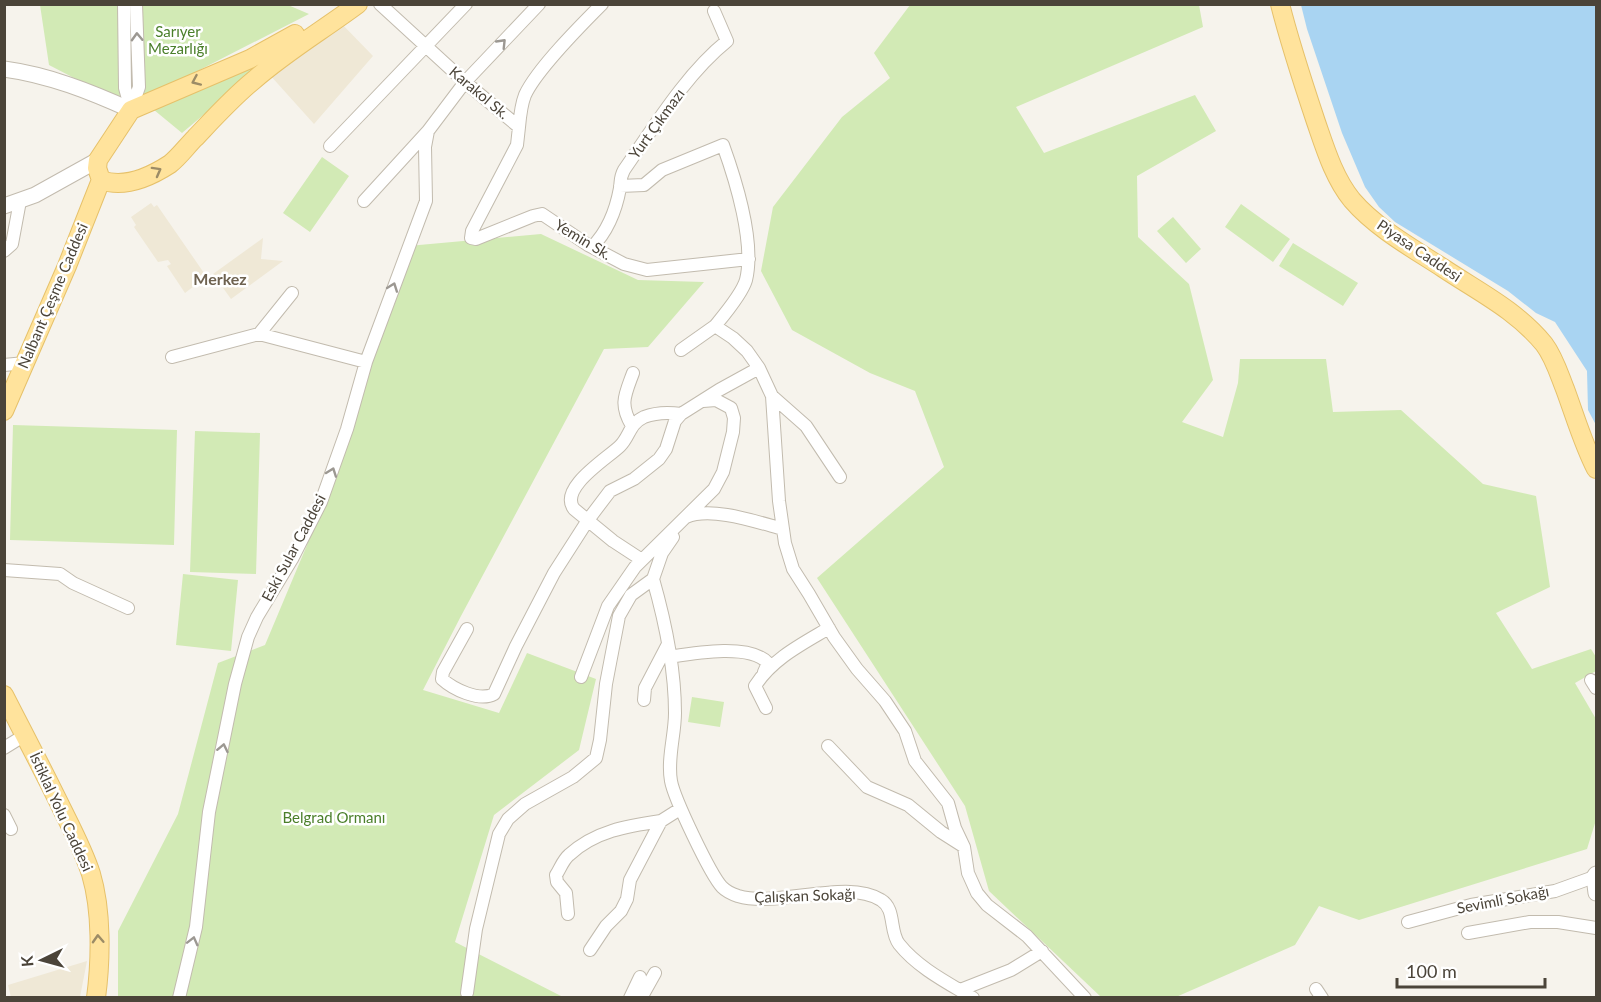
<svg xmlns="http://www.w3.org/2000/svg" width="1601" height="1002" viewBox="0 0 1601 1002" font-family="Lato,sans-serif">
	<rect width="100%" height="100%" fill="#f6f3ec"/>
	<path fill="#efe8d6" d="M339,21L373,56L314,124L269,74Z
		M151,203L154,207L157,205L204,273L196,279L198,283L185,293L167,266L171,264L168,260L158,262L134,227L136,225L131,217Z
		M263,238L261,259L283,261L231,299L213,274Z
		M87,961L80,997H11L8,985Z"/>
	<path fill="#d2eab5" d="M40,5H121L126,105L49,65Z
		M139,5H288L309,14L139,101Z
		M910,5H1199L1203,27L1016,107L1044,153L1195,95L1216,131L1137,176L1138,237L1189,284L1213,380L1182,422L1223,437L1238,383L1240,359H1326L1333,412L1401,410L1483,484L1536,496L1550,587L1496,613L1532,669L1591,649L1596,657V671L1575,683L1596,719V820L1587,849L1359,920L1319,906L1295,945L1176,997H1101L989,891L965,806L817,578L944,467L915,391L870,373L792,330L761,271L773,207L842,117L890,78L874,53Z
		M278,52L182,133L148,105Z
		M322,157L349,176L310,232L283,213Z
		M1241,204L1290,239L1273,262L1225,227Z
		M1173,217L1201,249L1186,263L1157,231Z
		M541,234L638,280L704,282L648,347L604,349L461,616L423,690L499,713L527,653L596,679L579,750L494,815L455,942L563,997H118V931L178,814L218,663L265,645L307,545L408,246Z
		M1293,243L1358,283L1343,306L1279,266Z
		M13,425L177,430L174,545L10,540Z
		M195,431L260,433L256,574L190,572Z
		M183,574L238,580L231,651L176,645Z
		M692,697L724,702L720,727L688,722Z"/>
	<path fill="#a9d4f2" d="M1301,5H1596V425L1588,410L1587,371L1555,322L1536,313L1508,291L1395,222L1379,207L1365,187L1342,133L1307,29Z"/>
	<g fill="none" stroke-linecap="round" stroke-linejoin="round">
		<g stroke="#c2bbae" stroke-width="14">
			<path id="minor" d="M124,4L125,88L131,110
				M380,4L465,82L519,127C520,116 521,105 525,95C537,69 581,25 602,4
				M131,110L139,87L136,4
				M519,127L517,145L472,231L471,238L476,239L533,216L542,214L588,245L624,264L647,270L749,259
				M330,146L466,4
				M620,186L644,185L662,170L723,145C736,181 755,243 746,280C742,294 724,315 715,326L733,338L747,351L759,368L772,396L779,501L785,543L793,569L809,594L834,637L857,669L885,701L905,731L915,761L948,803L955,828L964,847L968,873L977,893L987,905L1027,936L1085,998
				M364,201L428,131
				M592,247C607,232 616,210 620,188C621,181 620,177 624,170C654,127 686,74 727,41L714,11
				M4,251L12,244L20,201
				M259,334L292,293
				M681,350L715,326
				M172,357L259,334L366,362
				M4,365L25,363
				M772,396L806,426L840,477
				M632,426C619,404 625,395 633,373
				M686,517C711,506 757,522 783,529
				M642,560L613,541L574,509C558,488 608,458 620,446C630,436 629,424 644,417C657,412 668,412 681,414
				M4,570L60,574L73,583L128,608
				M653,579C665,621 675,668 675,713C675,735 667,759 671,781C674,798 710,874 722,887C726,891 732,894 738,896C779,908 847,878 881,900C896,909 889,931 899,944C918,968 948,983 973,998
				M653,579L662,553L673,537
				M467,629L443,672L442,679C453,689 479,702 494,694L516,646L554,573L588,520L610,491L634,479L659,459L666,449L675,421L681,414L719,390L759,368
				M669,657C694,653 750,643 768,663L764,672
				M581,677L608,606L635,567L714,489L723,472L733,432L734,418L731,408L716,400L703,401
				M1591,680L1596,688
				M644,700L645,688L668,644
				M766,708L755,686C772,659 802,644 829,628
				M828,746L867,787L908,805L941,832L963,846
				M4,748L25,735
				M4,815L11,829
				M568,914L566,893L557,882L556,875C560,869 563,860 569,855C595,831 627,826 661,821
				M1408,922L1471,905L1555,891L1594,877
				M1468,933L1530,922H1558L1596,928
				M590,950L606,926L621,911L627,899L630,880L661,821L680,809
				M1316,989L1322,998
				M960,990L1011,970L1042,951
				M467,993L476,929L499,834L508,819L525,804L573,777L596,758L600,740L606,684L619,616L631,595L653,579
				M179,998L196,927L209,812L235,684L248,637L257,617L292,559L321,502L347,429L366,362L426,201L425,147L428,131L465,82L539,4
				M630,998L640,977
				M641,998L655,973"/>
		</g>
		<g stroke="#c2bbae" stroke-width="17">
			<path id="tertiary" d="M4,69C49,75 91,92 131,110
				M4,206L35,195L98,160
				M1596,874L1594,877L1596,893"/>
		</g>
		<g stroke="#e6c16a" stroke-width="20">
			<path id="primary" d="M1280,4C1290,44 1303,83 1316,122C1325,148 1334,178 1352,200C1376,228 1412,248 1443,268C1479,292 1516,310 1544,344C1554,357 1559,374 1565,389C1575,416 1583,444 1596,469
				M101,180C125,189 150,177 170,164C179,157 187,146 195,138C214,118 233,97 254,80C286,52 323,30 358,4
				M101,180L97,168L98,160L131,110L250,59L295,34
				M4,411L67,266L101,180
				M4,695C24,734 44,772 63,811C73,831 84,852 91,874C102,911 101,960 96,998"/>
		</g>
		<use href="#minor" stroke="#fff" stroke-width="12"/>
		<use href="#tertiary" stroke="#fff" stroke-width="15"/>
		<use href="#primary" stroke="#ffe39c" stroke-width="18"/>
	</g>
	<defs><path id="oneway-chevron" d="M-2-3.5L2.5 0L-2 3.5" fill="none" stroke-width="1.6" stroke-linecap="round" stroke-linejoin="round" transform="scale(1.5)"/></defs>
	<g stroke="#9c9892">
		<use href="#oneway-chevron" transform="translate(137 37) rotate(-92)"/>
		<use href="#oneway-chevron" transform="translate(502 43) rotate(-46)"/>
		<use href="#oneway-chevron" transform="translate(393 287) rotate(-70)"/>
		<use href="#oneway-chevron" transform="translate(332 472) rotate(-70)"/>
		<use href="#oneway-chevron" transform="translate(223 748) rotate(-78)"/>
		<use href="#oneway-chevron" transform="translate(193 941) rotate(-76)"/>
	</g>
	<g stroke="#9c8c66">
		<use href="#oneway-chevron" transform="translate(196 81) rotate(156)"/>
		<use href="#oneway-chevron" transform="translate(157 171) rotate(-29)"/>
		<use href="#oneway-chevron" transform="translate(98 939) rotate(-93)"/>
	</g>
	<g text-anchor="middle" stroke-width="5" stroke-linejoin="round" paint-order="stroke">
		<g font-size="15" fill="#4a7f2a" stroke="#fff">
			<text x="178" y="37">Sarıyer<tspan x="178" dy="17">Mezarlığı</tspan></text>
			<text x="334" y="823">Belgrad Ormanı</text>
		</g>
		<g font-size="15" fill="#4b4439" stroke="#fff">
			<text transform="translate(479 93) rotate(40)" y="5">Karakol Sk.</text>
			<text transform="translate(657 124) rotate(-54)" y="5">Yurt Çıkmazı</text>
			<text transform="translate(583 240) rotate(31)" y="5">Yemin Sk.</text>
			<text transform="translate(1419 251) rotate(34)" y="5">Piyasa Caddesi</text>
			<text transform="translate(53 296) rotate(-67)" y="5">Nalbant Çeşme Caddesi</text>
			<text transform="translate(294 548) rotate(-62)" y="5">Eski Sular Caddesi</text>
			<text transform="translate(61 812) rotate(65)" y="5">İstiklal Yolu Caddesi</text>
			<text transform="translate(805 896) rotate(-2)" y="5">Çalışkan Sokağı</text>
			<text transform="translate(1503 900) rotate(-11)" y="5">Sevimli Sokağı</text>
		</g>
		<g font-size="16" font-weight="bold" fill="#6e6250" stroke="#fff">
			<text x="220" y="285">Merkez</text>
		</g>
	</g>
	<rect width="1601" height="1002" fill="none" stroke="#4b4439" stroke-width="12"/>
	<g transform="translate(42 960) rotate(265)" stroke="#ffffff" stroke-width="4.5" paint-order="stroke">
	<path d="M0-4.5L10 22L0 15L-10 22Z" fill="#4b4439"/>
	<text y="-9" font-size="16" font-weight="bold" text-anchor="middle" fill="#4b4439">K</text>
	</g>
	<path d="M1397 978v9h148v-9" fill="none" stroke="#4b4439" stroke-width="3"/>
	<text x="1406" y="978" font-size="18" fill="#4b4439" stroke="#ffffff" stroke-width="4.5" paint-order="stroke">100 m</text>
</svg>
